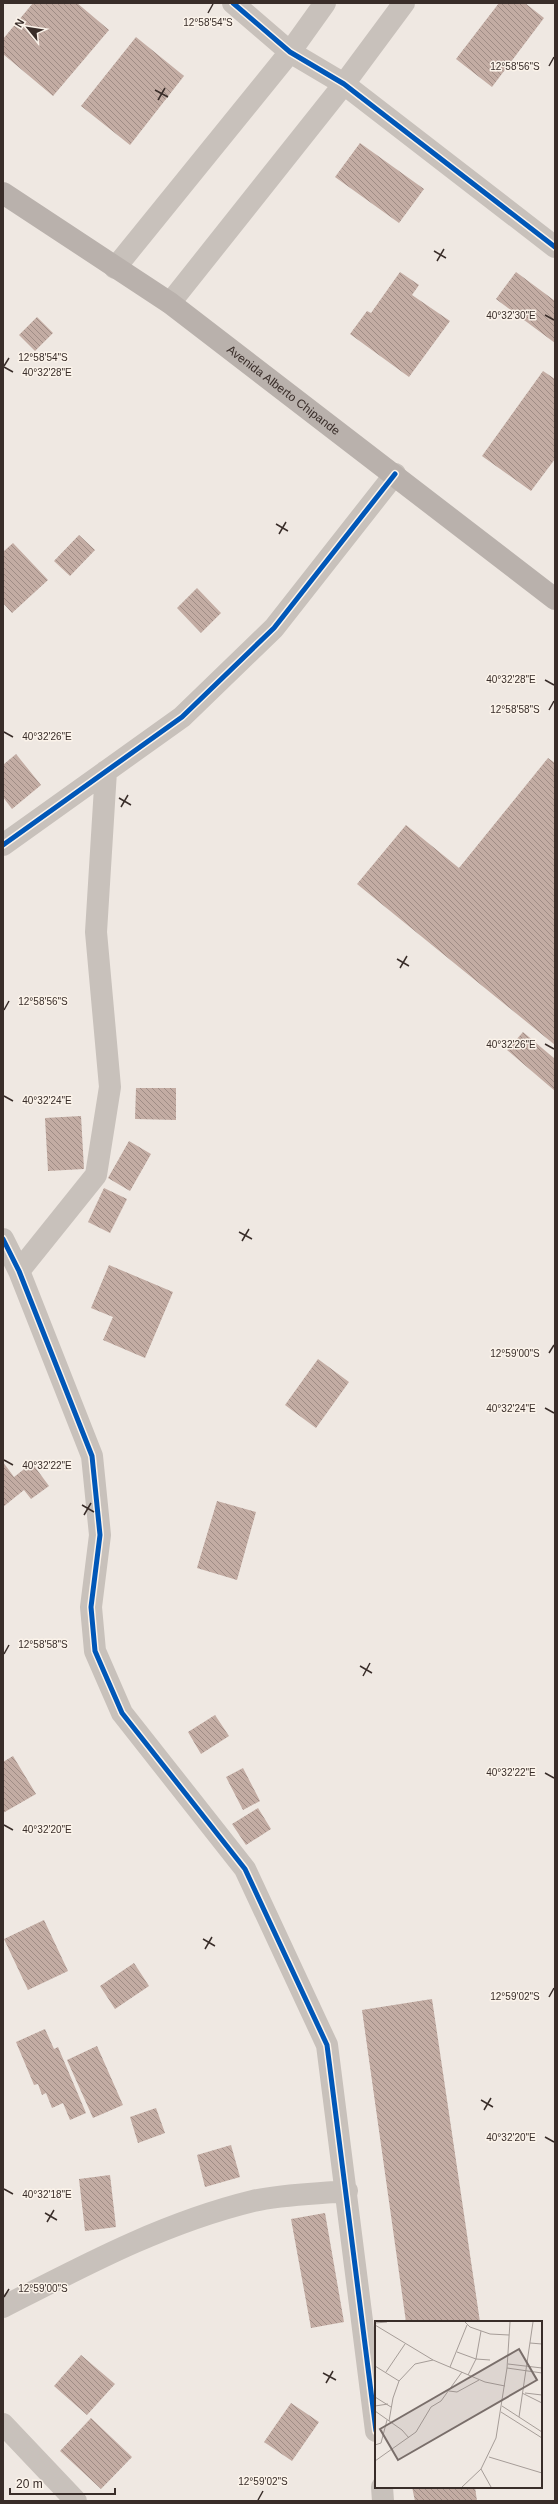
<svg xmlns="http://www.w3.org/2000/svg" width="558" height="2504" viewBox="0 0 558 2504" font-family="Arial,sans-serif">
	<defs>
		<pattern id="building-back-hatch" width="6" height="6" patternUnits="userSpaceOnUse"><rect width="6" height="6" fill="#c3aca3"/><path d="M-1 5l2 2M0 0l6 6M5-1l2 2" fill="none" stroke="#9f8c85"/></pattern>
	</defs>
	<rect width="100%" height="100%" fill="#efe8e2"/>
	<path fill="url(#building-back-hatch)" d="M33,3H77L109,30L53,96L3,54V39Z
		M499,3H525L544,18L492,87L456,59Z
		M136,37L184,76L130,145L81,106Z
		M360,143L424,189L399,223L335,177Z
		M400,272L419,285L412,295L450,321L409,377L350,334L367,311L371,313Z
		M516,272L555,301V343L496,299Z
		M37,317L53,333L35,351L19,335Z
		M543,371L555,379V459L531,491L482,456Z
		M79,535L95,550L70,576L54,561Z
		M13,543L48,580L12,613L3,603V552Z
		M197,588L221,613L201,633L177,608Z
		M16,754L41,785L12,809L3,797V765Z
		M548,758L555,763V1045L357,884L406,825L459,868Z
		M523,1032L555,1059V1091L507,1050Z
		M136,1088H176V1120L135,1119Z
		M81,1116L84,1169L48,1171L45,1118Z
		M129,1141L151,1154L130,1191L108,1178Z
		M104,1188L127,1199L110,1233L88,1222Z
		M109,1265L173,1292L145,1358L103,1340L113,1317L91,1308Z
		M318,1359L349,1382L316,1428L285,1405Z
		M3,1462L14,1477L32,1463L49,1486L31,1499L24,1490L3,1507Z
		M217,1501L256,1512L237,1580L197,1568Z
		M215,1715L229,1736L201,1754L188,1732Z
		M13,1756L36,1794L3,1813V1762Z
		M243,1768L260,1801L243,1810L226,1777Z
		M258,1808L271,1829L246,1845L232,1824Z
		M44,1920L68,1971L28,1990L4,1939Z
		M134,1963L149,1986L115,2009L100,1986Z
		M432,1999L480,2322H406L362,2010Z
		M45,2029L54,2049L58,2047L86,2113L70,2120L63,2103L52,2108L46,2093L42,2095L38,2084L34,2085L16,2042Z
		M97,2046L123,2105L93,2118L67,2060Z
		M156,2108L165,2133L138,2143L130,2117Z
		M231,2145L240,2177L205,2187L197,2155Z
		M110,2175L116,2227L85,2231L79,2179Z
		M325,2213L344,2322L311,2328L291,2219Z
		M81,2355L115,2384L87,2415L54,2386Z
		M291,2403L319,2422L292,2461L264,2442Z
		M91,2418L132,2457L101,2489L60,2451Z
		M412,2487H475L477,2501H415Z"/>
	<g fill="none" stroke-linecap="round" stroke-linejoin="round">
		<path stroke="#c8c1bb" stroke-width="22" d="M233,3L290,52L344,84L555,247
			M115,268L290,52L325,3
			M170,303L344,84L404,3
			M3,845L182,717L274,628L395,474
			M3,1239L19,1271L92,1456L100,1535L91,1607L95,1651L122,1713L245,1869L327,2045L376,2431
			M19,1271L96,1175L110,1087L96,932L106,771
			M3,2307C85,2265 163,2223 253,2201C283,2194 316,2194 347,2191
			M3,2424L76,2501
			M382,2487L383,2501"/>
		<path stroke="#b9b1ac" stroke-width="22" id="s1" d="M3,193L170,303L555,599"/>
		<g stroke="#fbf3ea" stroke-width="8">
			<path id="cycleway" d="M233,3L290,52L344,84L555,247
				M3,845L182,717L274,628L395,474
				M3,1239L19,1271L92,1456L100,1535L91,1607L95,1651L122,1713L245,1869L327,2045L376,2431"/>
		</g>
		<use href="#cycleway" stroke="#0057b8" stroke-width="5"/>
	</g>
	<path fill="none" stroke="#392d29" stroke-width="1.5" d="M208,13L213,4M549,66L554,57M155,90L168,97M158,100L165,88M434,251L446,258M437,261L444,249M545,315L554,320M4,366L9,358M4,367L13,372M276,524L288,531M279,534L286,522M545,680L554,685M549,710L554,701M4,732L13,737M119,798L131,805M121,807L128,795M397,959L409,966M400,968L407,956M4,1010L9,1001M545,1044L554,1049M4,1096L13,1101M239,1232L252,1239M242,1241L249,1229M549,1353L554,1345M545,1408L554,1413M4,1460L13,1465M82,1505L94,1512M84,1515L91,1503M4,1654L9,1645M360,1666L372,1673M363,1676L370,1663M545,1773L554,1778M4,1825L13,1830M203,1939L215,1946M205,1949L212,1937M549,1997L554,1988M481,2100L493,2107M484,2110L491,2098M545,2137L554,2142M4,2189L13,2194M45,2213L57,2220M47,2222L54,2210M4,2297L9,2289M323,2373L336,2380M326,2383L333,2371M258,2500L263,2491"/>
	<g text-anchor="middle" stroke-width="3" stroke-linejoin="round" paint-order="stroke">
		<g font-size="12" fill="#392d29" stroke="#fbf3ea">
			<text dy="4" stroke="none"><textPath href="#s1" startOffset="343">Avenida Alberto Chipande</textPath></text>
		</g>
	</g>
	<g transform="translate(375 2321)">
		<rect width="167" height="167" fill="#efe8e2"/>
		<path fill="none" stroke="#a69d98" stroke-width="1" d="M90,1L95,6L115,13L134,14M0,2L12,1M0,4L58,39L110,61L130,65M155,22L167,23M82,31L101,38L115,39M133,43L167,47M0,45L24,60M75,46L92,4M132,47L167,52M11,51L30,23M93,54L101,38L106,10M74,70L82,71L104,59M147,72L167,82M150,72L167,74M0,76L16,86M0,85L13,83M127,85L167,111M0,90L27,109L34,117M126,91L167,117M144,96L158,1M14,100L18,77L24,60L40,43L58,39M0,124L6,122L12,99M114,136L167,152M0,140L41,111L56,86L66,80L87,51M106,148L116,166M87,166L106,148L121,117L132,47L135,1"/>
		<path fill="#796e6a" fill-opacity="0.15" stroke="#796e6a" stroke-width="2" d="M144,28L162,59L23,139L5,108Z"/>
		<rect width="167" height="167" fill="none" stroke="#392d29" stroke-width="2"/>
	</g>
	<g font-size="10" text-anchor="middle" fill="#392d29" stroke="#fbf3ea" stroke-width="3" stroke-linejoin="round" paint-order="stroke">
		<text x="208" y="26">12°58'54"S</text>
		<text x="515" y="70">12°58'56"S</text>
		<text x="511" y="319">40°32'30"E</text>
		<text x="43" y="361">12°58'54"S</text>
		<text x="47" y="376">40°32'28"E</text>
		<text x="511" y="683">40°32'28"E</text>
		<text x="515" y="713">12°58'58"S</text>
		<text x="47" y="740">40°32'26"E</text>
		<text x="43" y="1005">12°58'56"S</text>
		<text x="511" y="1048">40°32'26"E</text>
		<text x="47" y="1104">40°32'24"E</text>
		<text x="515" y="1357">12°59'00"S</text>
		<text x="511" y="1412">40°32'24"E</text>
		<text x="47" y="1469">40°32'22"E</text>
		<text x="43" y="1648">12°58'58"S</text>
		<text x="511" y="1776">40°32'22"E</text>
		<text x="47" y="1833">40°32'20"E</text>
		<text x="515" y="2000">12°59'02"S</text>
		<text x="511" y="2141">40°32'20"E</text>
		<text x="47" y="2198">40°32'18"E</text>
		<text x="43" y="2292">12°59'00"S</text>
		<text x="263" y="2485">12°59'02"S</text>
	</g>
	<rect width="558" height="2504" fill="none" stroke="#392d29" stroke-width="8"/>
	<g transform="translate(28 28) rotate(300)" stroke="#fbf3ea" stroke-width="3" paint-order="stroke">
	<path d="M0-3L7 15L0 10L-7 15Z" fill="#392d29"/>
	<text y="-6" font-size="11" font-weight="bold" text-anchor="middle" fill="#392d29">N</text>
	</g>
	<path d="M10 2488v6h105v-6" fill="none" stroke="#392d29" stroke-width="2"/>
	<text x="16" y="2488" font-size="12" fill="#392d29" stroke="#fbf3ea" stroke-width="3" paint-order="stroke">20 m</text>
</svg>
